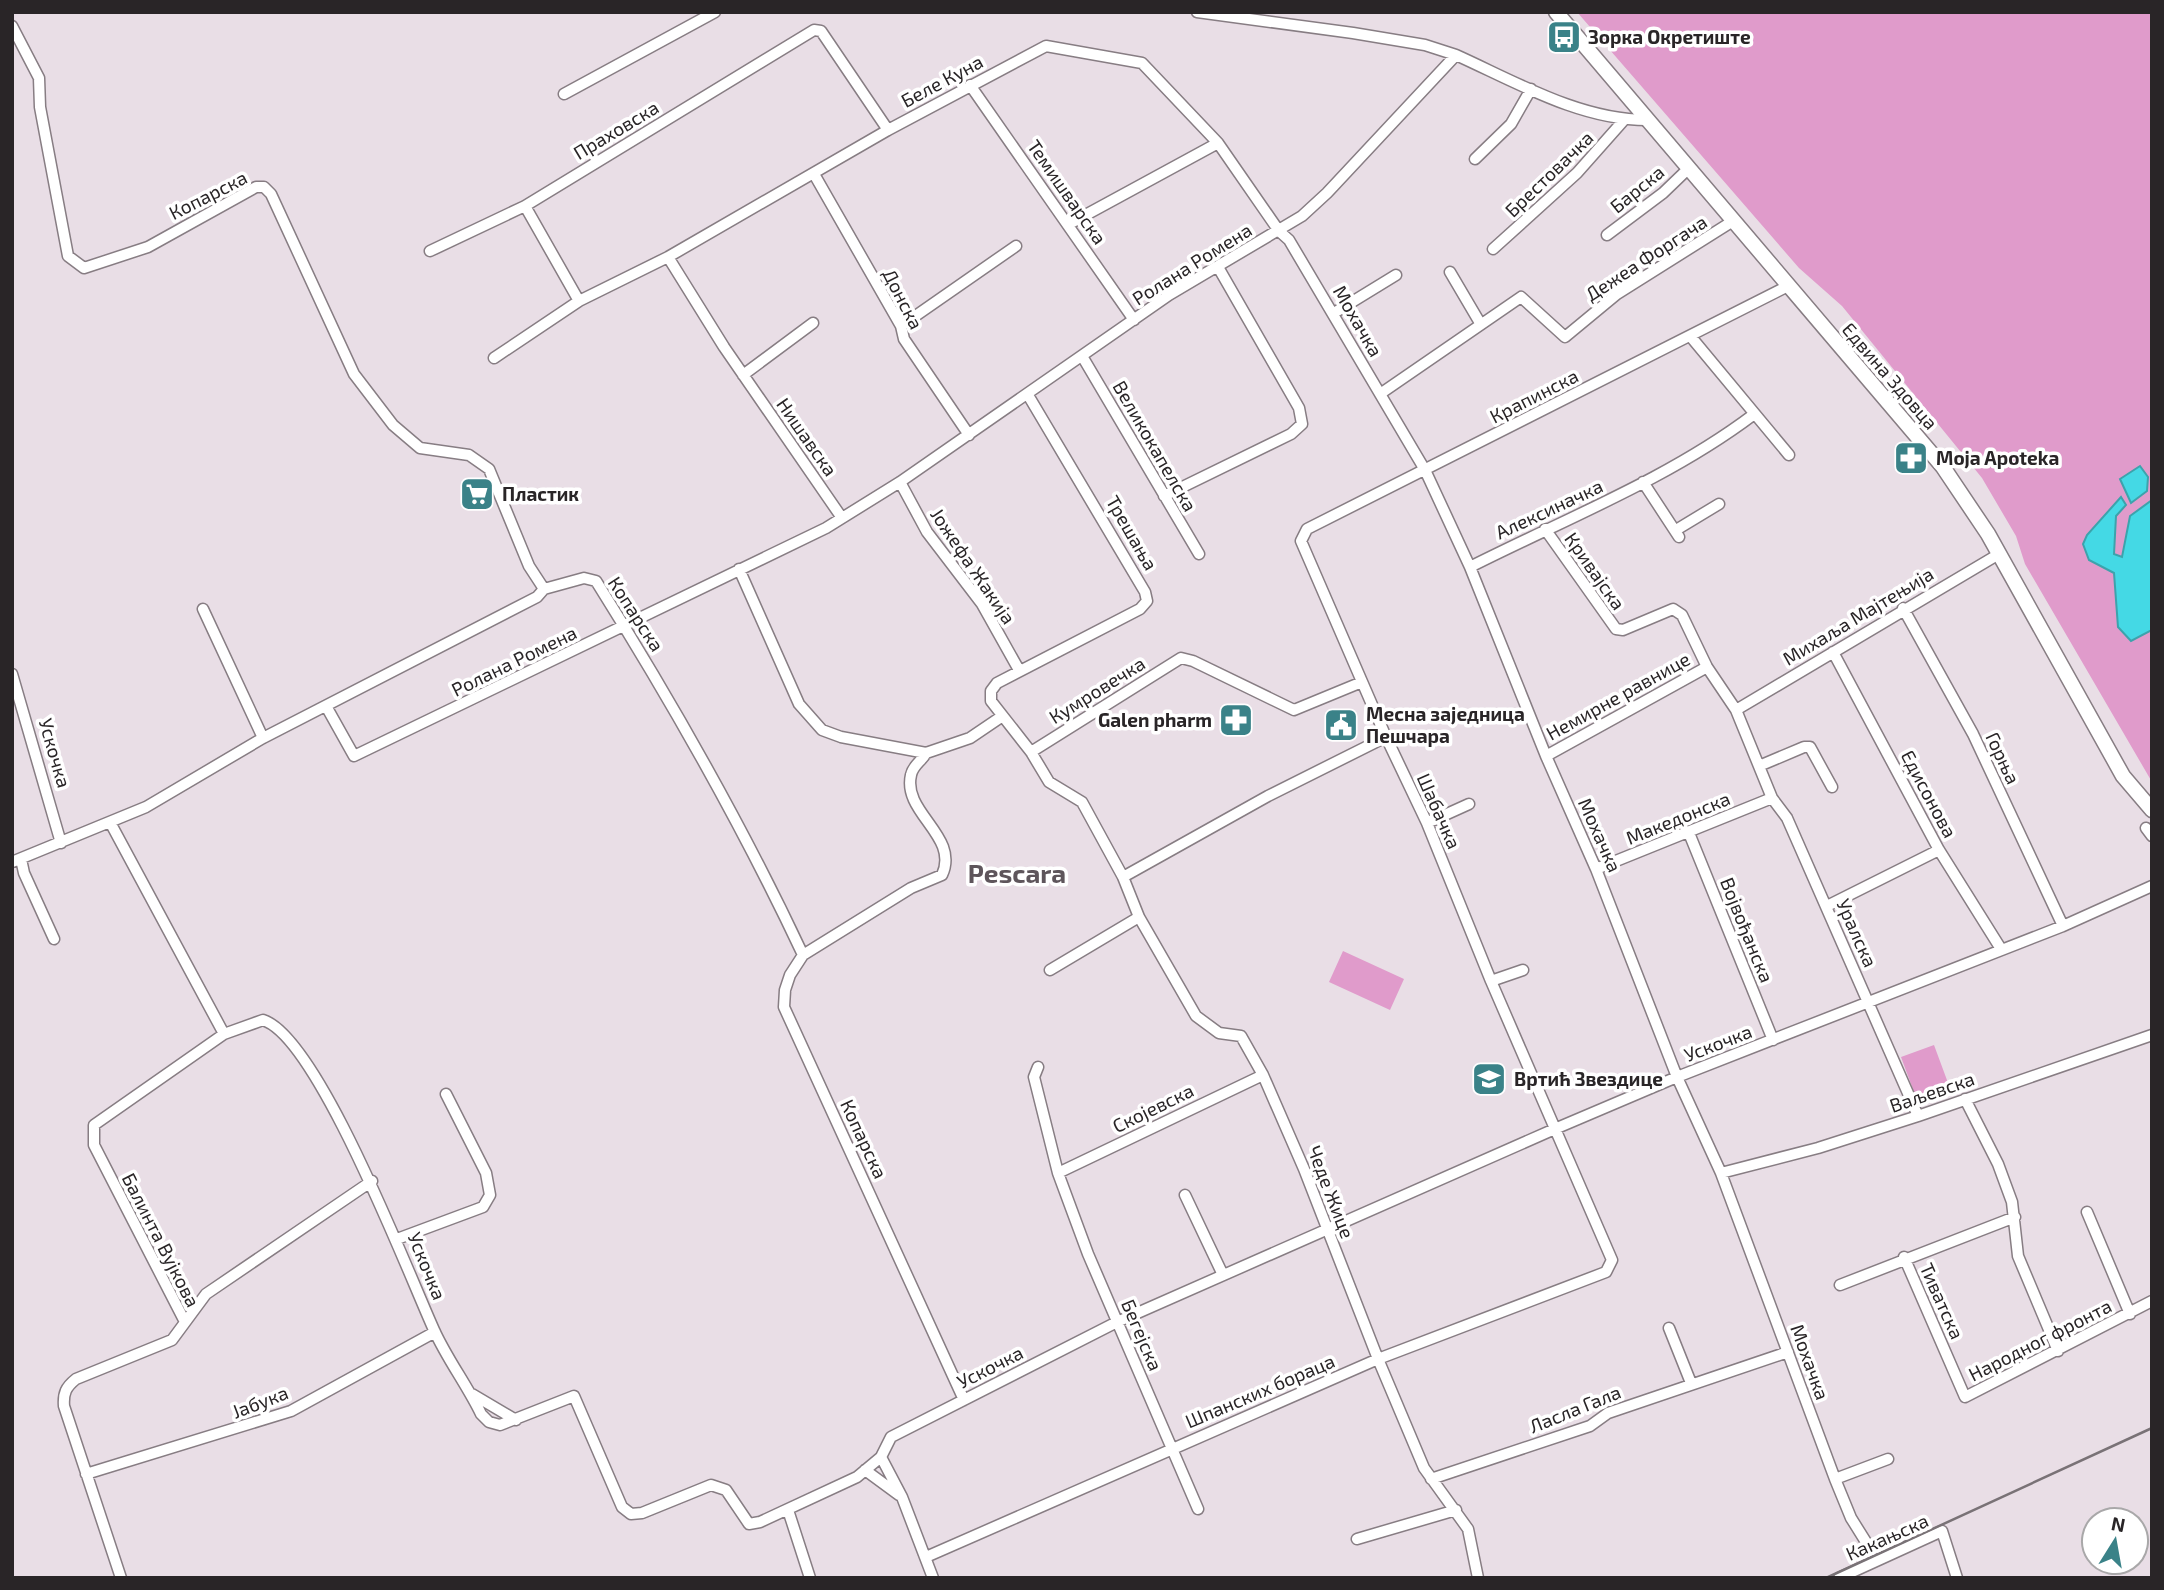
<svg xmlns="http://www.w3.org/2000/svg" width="2164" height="1590" viewBox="0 0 2164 1590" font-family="'Exo 2',sans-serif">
	<rect width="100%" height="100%" fill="#e9dee6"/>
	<path fill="#e09bcb" d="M1577,12H2152V782L2025,564L2016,536L1982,478L1842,306L1799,268Z
		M1343,951L1404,979L1390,1010L1329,982Z
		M1934,1045L1951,1091L1918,1103L1901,1057Z"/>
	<path fill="#44d9e5" stroke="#3ca3ac" stroke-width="2" d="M2140,466L2148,477L2147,491L2131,503L2120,479Z
		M2121,497L2126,505L2116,516L2114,554L2122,557L2130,516L2152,500V630L2131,641L2118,627L2114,573L2089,560L2083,544L2087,535Z"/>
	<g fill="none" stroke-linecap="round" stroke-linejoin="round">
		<g stroke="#877d83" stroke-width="13">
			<path id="street" d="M1197,12L1353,33L1425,45L1456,55
				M12,26L39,78L40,107L68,256L84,268L148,247L256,187H264L271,194L354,374L393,425L420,448L469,455L489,469L529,566L544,589L584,578L596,581C672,702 742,825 803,955
				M970,85L1134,320
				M564,94L715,12
				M1475,159L1511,124L1531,89
				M814,174L901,326L904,339L969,435
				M525,206L579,301
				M1069,224L1218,143
				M1607,235L1663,193L1689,168
				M1493,249L1577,173L1624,120
				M430,251L525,206L814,30L821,31L888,130
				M668,257L724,347L842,518
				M1450,272L1480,323
				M1334,313L1396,275
				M901,326L1016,246
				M1691,337L1789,455
				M1082,356L1199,554
				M494,358L579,301L668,257L888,130L1046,46L1142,63L1218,143L1279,231L1289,240L1425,470L1470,567L1546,756L1596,869L1677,1077L1721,1173L1835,1479L1851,1518L1866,1542
				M743,375L813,323
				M1380,394L1521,297L1565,337L1617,294L1733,221
				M1028,395L1145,592L1147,601L1140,609L997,683L991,691V701L1031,752L1049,782L1082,802L1123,877L1139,917L1196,1016L1219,1033L1241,1036L1263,1075L1304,1169L1378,1359L1424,1468L1468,1529L1478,1578
				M900,482L927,532L982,604L1019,670
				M1643,482L1679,537
				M1164,496L1291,434L1302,424L1299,408L1218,267
				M1545,529L1616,629L1623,630L1673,609L1682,615L1707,667L1736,710L1772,798L1787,818L1918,1116
				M1676,530L1719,504
				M1470,567C1565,519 1668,479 1753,415
				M739,569L799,704L822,730L841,737L926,753L970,738L1001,717
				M1903,608L1973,734L2063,926
				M203,609L263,738
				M1833,652L1939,850L2001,949
				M12,674L61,843
				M326,706L354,756L826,528L900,482L1169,295L1302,216L1327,193L1456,55C1516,82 1580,120 1647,120
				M1736,710L1999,554
				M1031,752L1181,658L1193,661L1294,710L1362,682
				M926,753C921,762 913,765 911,775C902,813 960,836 942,875L911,888L803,955L790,975L785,990L784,1007L964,1400
				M1546,756L1707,667
				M1759,766L1804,747H1810L1832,787
				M1427,823L1469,804
				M111,824L224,1034
				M2146,828L2152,836
				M1689,833L1773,1040
				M21,859L24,873L54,939
				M12,862L146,807L263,738L537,597L544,589
				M1596,869L1772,798
				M1123,877L1268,796L1386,737
				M1827,906L1939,850
				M1050,970L1139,917
				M1491,981L1523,970
				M1038,1067L1034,1077L1058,1173L1088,1254L1198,1509
				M1965,1099L1998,1164L2012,1202L2018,1256L2058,1351
				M1058,1173L1263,1075
				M1721,1173L1818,1148L1918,1116L2152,1035
				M1185,1195L1223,1275
				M2087,1212L2130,1314
				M397,1239L483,1207L490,1195L486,1173L446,1094
				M1904,1257L1965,1397L2152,1301
				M1840,1285L2015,1217
				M184,1320L94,1145V1125L224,1034L263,1020C318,1037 408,1273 434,1330C447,1359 467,1385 481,1414L489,1422L500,1425L574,1396L622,1507L631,1514L642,1513L711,1485L726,1490L749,1524L760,1522L857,1477L881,1457L891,1437L1117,1322L1557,1128L1677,1077L2063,926L2152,886
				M1669,1328L1691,1383
				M472,1394L516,1420
				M881,1457L902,1497L933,1578
				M865,1470L899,1495
				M86,1474L291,1411L435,1332
				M1431,1479L1590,1426L1608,1413L1788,1352
				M1835,1479L1888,1459
				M788,1510L810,1578
				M1357,1539L1456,1510
				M926,1557L1378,1359L1606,1272L1612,1260L1491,981L1427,823L1386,737L1301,541L1307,529L1788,286
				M121,1578L64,1406C63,1393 66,1387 76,1379L172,1340L206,1294L372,1181
				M1839,1578L1942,1531L1957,1578"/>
		</g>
		<g stroke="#877d83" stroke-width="17">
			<path id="secondary" d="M1556,12L1943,467L1988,534L2123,776L2152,810"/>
		</g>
		<use href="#street" stroke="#fff" stroke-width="10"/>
		<use href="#secondary" stroke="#fff" stroke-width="14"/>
		<path stroke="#797276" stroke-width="2.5" d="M1826,1578L2152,1428"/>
	</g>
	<defs>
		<g id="bus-square" transform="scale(1.75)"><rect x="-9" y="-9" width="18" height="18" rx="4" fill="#3a8288" stroke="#fff"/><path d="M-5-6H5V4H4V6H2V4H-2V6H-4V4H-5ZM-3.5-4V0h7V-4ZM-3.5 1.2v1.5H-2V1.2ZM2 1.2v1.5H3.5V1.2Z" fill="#fff"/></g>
		<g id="pharmacy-square" transform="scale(1.75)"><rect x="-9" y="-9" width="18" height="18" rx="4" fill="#3a8288" stroke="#fff"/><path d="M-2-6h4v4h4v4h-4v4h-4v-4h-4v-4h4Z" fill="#fff"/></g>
		<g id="supermarket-square" transform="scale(1.75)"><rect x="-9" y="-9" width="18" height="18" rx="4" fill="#3a8288" stroke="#fff"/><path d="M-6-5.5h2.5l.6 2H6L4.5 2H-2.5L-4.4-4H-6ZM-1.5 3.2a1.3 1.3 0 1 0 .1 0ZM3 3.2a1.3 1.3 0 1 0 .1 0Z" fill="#fff"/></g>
		<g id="civic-square" transform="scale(1.75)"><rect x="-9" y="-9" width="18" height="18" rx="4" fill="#3a8288" stroke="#fff"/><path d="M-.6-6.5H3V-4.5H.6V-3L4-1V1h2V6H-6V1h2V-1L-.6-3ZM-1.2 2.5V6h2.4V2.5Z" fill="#fff"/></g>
		<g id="school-square" transform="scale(1.75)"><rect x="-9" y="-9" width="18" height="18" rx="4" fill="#3a8288" stroke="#fff"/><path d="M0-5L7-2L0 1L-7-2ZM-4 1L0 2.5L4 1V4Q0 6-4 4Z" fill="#fff"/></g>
	</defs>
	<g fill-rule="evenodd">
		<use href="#bus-square" x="1564" y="37"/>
		<use href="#pharmacy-square" x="1911" y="458"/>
		<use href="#supermarket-square" x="477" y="494"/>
		<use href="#pharmacy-square" x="1236" y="720"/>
		<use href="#civic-square" x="1341" y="725"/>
		<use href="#school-square" x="1489" y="1079"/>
	</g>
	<g text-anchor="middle" stroke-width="7" stroke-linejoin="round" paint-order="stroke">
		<g font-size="19" font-weight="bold" fill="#292527" stroke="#fff" text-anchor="start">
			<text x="1588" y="44">Зорка Окретиште</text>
			<text x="1936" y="465">Moja Apoteka</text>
			<text x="502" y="501">Пластик</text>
			<text x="1366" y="721">Месна заједница<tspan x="1366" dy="22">Пешчара</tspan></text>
			<text x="1212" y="727" text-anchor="end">Galen pharm</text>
			<text x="1514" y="1086">Вртић Звездице</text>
		</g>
		<g font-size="19" fill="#292527" stroke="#fff">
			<text transform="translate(942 81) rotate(-28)" y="7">Беле Куна</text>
			<text transform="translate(616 130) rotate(-31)" y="7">Праховска</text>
			<text transform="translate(1549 174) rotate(-44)" y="7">Брестовачка</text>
			<text transform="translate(1637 189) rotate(-39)" y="7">Барска</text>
			<text transform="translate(1067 192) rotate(55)" y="7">Темишварска</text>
			<text transform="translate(208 195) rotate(-27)" y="7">Копарска</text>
			<text transform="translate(1646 258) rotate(-33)" y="7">Дежеа Форгача</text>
			<text transform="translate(1192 264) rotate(-32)" y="7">Ролана Ромена</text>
			<text transform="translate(903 299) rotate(63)" y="7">Донска</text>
			<text transform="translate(1358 321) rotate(60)" y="7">Мохачка</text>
			<text transform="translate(1890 376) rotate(49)" y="7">Едвина Здовца</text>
			<text transform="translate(1534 396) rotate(-27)" y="7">Крапинска</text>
			<text transform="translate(807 437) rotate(55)" y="7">Нишавска</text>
			<text transform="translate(1155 446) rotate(60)" y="7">Великокапелска</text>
			<text transform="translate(1549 509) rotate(-25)" y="7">Алексиначка</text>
			<text transform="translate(1132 533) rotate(60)" y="7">Трешања</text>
			<text transform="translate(973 566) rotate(56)" y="7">Јожефа Жакија</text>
			<text transform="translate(1595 571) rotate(55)" y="7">Кривајска</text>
			<text transform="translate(636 614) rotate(57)" y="7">Копарска</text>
			<text transform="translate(1858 616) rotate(-31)" y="7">Михаља Мајтењија</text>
			<text transform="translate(514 661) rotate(-26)" y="7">Ролана Ромена</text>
			<text transform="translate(1097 690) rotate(-32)" y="7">Кумровечка</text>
			<text transform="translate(1618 696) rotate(-29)" y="7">Немирне равнице</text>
			<text transform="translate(55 753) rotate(74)" y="7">Ускочка</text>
			<text transform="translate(2003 758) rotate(65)" y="7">Горња</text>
			<text transform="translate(1929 794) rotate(62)" y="7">Едисонова</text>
			<text transform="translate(1439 811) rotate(66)" y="7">Шабачка</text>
			<text transform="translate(1678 818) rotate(-22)" y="7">Македонска</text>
			<text transform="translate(1600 835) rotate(66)" y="7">Мохачка</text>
			<text transform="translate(1747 930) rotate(68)" y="7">Војвођанска</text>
			<text transform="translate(1857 933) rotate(66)" y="7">Уралска</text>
			<text transform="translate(1718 1043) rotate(-21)" y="7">Ускочка</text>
			<text transform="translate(1932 1092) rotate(-19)" y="7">Ваљевска</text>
			<text transform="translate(1153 1108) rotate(-26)" y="7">Скојевска</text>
			<text transform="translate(864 1139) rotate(65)" y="7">Копарска</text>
			<text transform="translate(1331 1192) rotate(69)" y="7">Чеде Жице</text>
			<text transform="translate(161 1240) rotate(63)" y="7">Балинта Вујкова</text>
			<text transform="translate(427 1266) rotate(68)" y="7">Ускочка</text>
			<text transform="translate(1942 1301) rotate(66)" y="7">Тиватска</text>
			<text transform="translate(1142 1335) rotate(67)" y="7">Бегејска</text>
			<text transform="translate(2040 1340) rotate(-27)" y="7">Народног фронта</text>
			<text transform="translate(1810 1362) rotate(70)" y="7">Мохачка</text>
			<text transform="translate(990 1367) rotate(-27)" y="7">Ускочка</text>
			<text transform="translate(1260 1391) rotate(-23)" y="7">Шпанских бораца</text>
			<text transform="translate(260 1402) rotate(-21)" y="7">Јабука</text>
			<text transform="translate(1575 1409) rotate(-22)" y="7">Ласла Гала</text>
			<text transform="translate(1887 1537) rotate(-24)" y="7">Какањска</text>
		</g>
		<g font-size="26" font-weight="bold" fill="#5e555b" stroke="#fff">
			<text x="1017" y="883">Pescara</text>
		</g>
	</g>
	<rect width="2164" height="1590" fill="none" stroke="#292527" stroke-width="28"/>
	<g transform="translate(2115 1541) rotate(11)"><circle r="33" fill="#ffffff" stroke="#a9a8a9" stroke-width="2"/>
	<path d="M0-5L12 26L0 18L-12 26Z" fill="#3a8288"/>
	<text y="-10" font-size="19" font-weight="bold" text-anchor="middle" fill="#292527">N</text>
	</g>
</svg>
